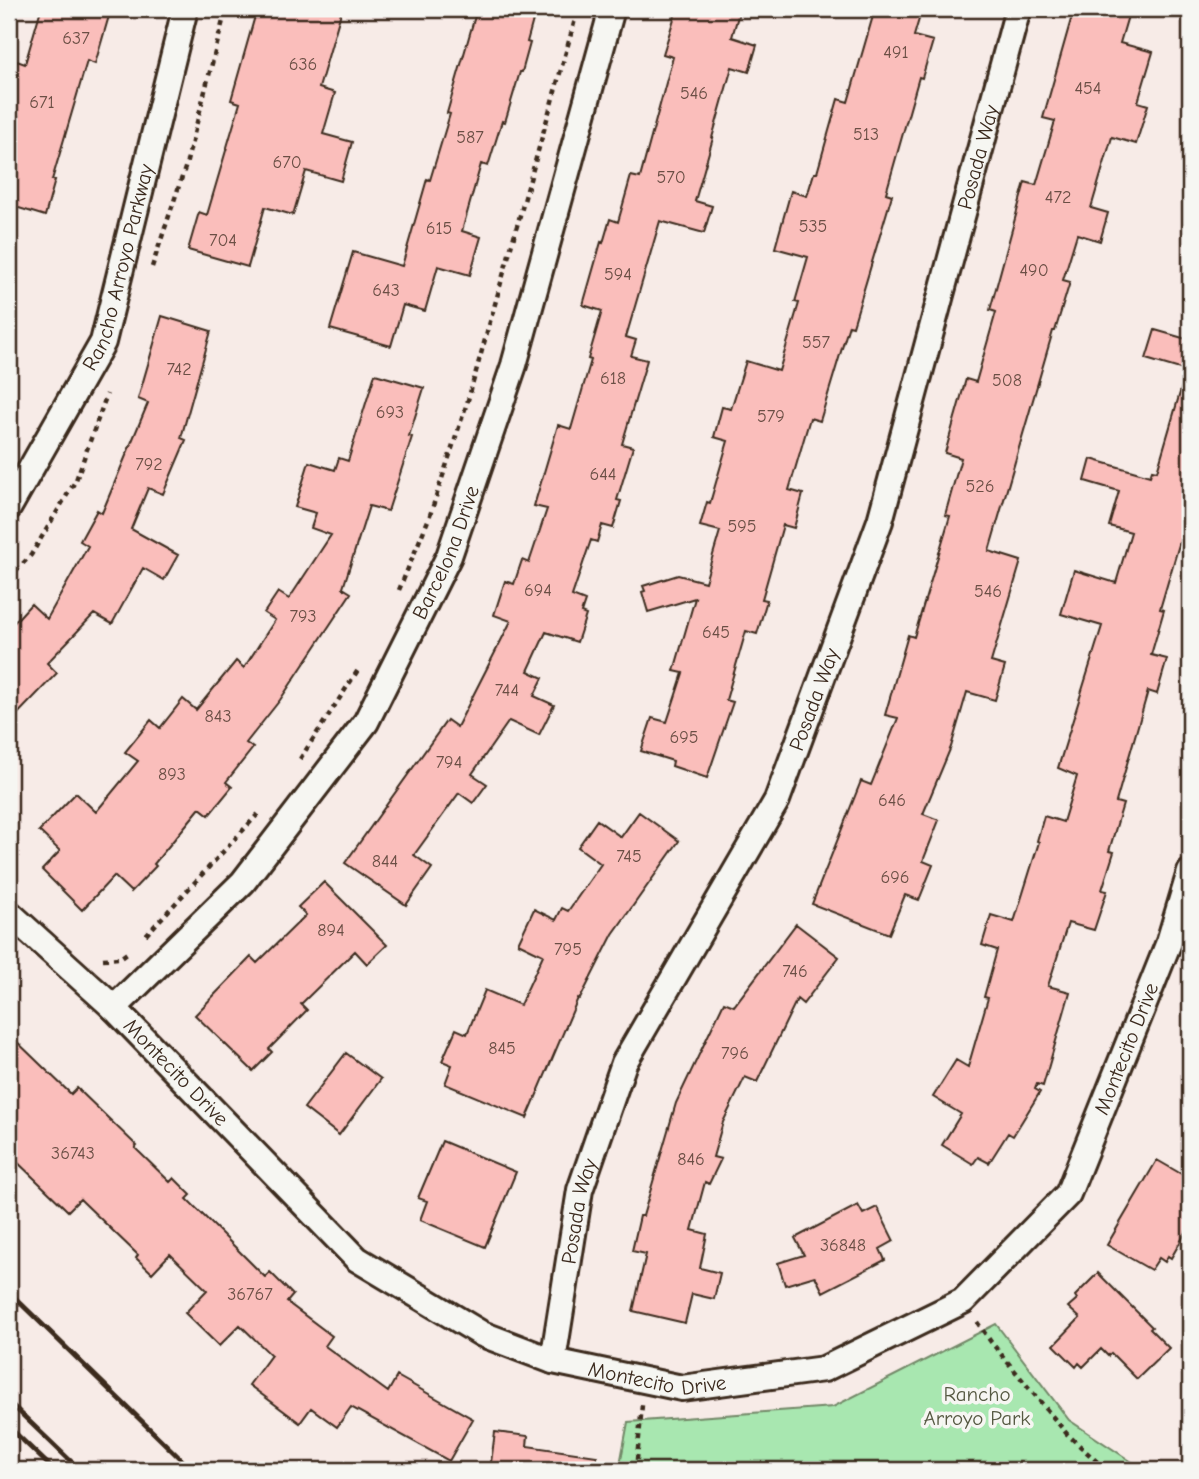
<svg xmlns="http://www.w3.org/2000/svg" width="1199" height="1479" viewBox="0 0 1199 1479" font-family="'Comic Neue',sans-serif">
	<rect width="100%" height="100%" fill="#f7ebe7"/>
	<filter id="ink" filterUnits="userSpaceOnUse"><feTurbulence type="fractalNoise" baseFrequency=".0143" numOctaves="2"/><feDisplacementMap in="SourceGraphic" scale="14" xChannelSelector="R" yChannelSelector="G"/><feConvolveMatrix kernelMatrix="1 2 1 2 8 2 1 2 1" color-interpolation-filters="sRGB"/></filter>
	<g filter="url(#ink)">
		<path fill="#a8e7b0" stroke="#728867" stroke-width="2" d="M996,1324L1069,1420L1144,1470H619L628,1422L833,1407Z"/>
		<path fill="#fabebb" stroke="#3b2a1e" stroke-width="2" d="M41,9H111L95,64L87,61L52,180H55L45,216L9,205V147L18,116L9,113V91L17,61L25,64Z
			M257,9H342L319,88L335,93L323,134L352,142L341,181L306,171L293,215L265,207L248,267L188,250L199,212L207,215L240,103L231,100Z
			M477,9H536L527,42L530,43L522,72H520L505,122L502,121L488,166L481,164L462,231L481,237L470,275L438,266L425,311L403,305L391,346L330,329L353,252L402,266L427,179L430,180L450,114L447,113Z
			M677,9H740L732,37L757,45L749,72L732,67L712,138H713L695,201L712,206L704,233L660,221L626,337L636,340L631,356L647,360L622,444L633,447L617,500L621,501L613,528L602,525L597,542L591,540L572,596L585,601L581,613L586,615L577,642L546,632L528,671L543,678L534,696L554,705L539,735L509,721L472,774L487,784L473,803L459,793L414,855L432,868L406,905L345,863L447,720L457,727L511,621L494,615L505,581L514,584L522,560L529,563L547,509L534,506L558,425L571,429L591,360L588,359L602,311L583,305L601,242L603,243L610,219L618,222L631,176L640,178L673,57L663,54Z
			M875,9H922L914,36L933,41L922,78L919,77L886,193L892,195L853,326L849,325L820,421L810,418L789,490L803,494L794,528L783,525L762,599L767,600L757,634L746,631L726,700L733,702L707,778L672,766L673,761L641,751L652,718L667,722L683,673L674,671L695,598L648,612L642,592L645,591L643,586L678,575L705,582L720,531L700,526L707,502L710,503L728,441L714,437L722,407L731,409L746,361L779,371L799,303L795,302L808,257L775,248L791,191L807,196L814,173H817L838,99L848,102Z
			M1074,9H1130L1120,43L1153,52L1138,102L1148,105L1136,144L1112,137L1091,208L1108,213L1100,241L1077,234L1063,280L1070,282L1055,331H1053L989,551L1021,561L991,662L1005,666L995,700L967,692L951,747L923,814L939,820L923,861L933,865L919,900L905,895L889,934L812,904L861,781L871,785L898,718L885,715L908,635L914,637L950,516L945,515L961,458L945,453L966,379L976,382L996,312L990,310L1025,182L1036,185L1055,121L1043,118Z
			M162,316L211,331L181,438L186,440L163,494L148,488L131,529L178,555L164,580L143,568L112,624L94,614L47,663L57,673L9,723V628L31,604L47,619L88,546L80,541L97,510L102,513L148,403L138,399Z
			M1155,330L1190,340V372L1146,359Z
			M375,374L424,388L409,436L412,437L388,511L369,506L343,588L351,593L280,700L246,743L253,748L226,782L232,787L209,815L200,808L154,864L156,866L131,892L114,876L82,910L42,870L60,851L39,831L76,793L96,812L138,761L125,752L151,720L160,728L183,699L196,710L236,661L244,668L275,620L264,613L278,592L289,599L331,535L311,528L316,513L295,507L309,462L335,470L339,458L348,461Z
			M1184,379L1190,380V507L1160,609L1164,610L1151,655L1167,659L1157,694L1148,691L1116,802L1123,804L1109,851L1114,852L1102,890L1107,891L1094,930L1068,923L1048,986L1070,992L1043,1086L1037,1084L1035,1089L1040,1092L1013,1136L1008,1133L989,1163L978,1157L973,1164L942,1145L961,1114L933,1097L956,1060L968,1067L988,998L984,997L997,950L982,945L991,915L1014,922L1039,842L1037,841L1044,816L1063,822L1077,776L1058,768L1102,626L1061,614L1074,570L1116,583L1131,532L1109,526L1119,491L1085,481L1091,459L1150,476L1152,470L1157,471Z
			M639,812L679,841L613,934L580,999L578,998L527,1118L445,1084L452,1065L442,1061L456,1029L467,1034L485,990L520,1005L543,955L518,943L534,909L556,920L562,908L568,911L601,864L578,847L597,820L621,837Z
			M324,882L387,945L367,964L355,951L301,1004L307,1010L269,1049L272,1052L253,1071L195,1015L251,957L257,963L306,915L298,907Z
			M796,924L839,957L803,1004L797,999L757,1082L745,1077L723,1122L713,1157L721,1159L709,1184L705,1182L692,1230L707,1234L700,1268L720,1273L714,1299L692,1294L685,1323L633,1311L646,1254L632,1251L640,1216H643L676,1103L724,1002L734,1006Z
			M9,1034L71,1094L77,1088L137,1146L135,1148L170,1182L174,1178L191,1195L187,1199L265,1277L270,1272L293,1295L287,1302L332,1336L325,1346L388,1392L397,1376L473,1419L449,1461L351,1407L337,1427L311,1408L300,1423L249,1385L271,1355L240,1325L219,1346L185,1313L207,1290L170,1254L152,1273L136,1258L138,1255L83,1202L80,1199L68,1211L9,1154Z
			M346,1053L381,1079L339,1135L304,1108Z
			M442,1141L516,1172L485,1247L420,1220L427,1201L418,1198Z
			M1157,1160L1190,1179V1225L1171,1258L1168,1256L1165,1262L1159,1258L1151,1270L1107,1245Z
			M858,1205L863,1214L877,1207L894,1241L880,1249L885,1260L823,1292L815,1276L785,1285L778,1263L804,1255L795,1238Z
			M1098,1273L1152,1327L1150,1329L1169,1348L1137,1379L1111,1353L1108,1356L1101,1349L1083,1367L1079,1363L1076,1367L1054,1345L1080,1318L1068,1307L1077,1299L1075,1296Z
			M495,1432L528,1436L527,1446L597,1456L596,1470H490Z"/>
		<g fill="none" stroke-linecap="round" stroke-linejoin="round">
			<g stroke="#3b2a1e" stroke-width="30">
				<g id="street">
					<path id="s1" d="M9,507L103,342L185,9"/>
					<path id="s2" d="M9,913L114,1008L357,1259L482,1334L553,1361L682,1388L824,1369L963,1301L1068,1194L1169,942L1190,872"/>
					<path id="s3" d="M114,1008L243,882L366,722L449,556L514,365L612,9"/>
					<path id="s4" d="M553,1361L580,1190L624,1063L777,800L880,521L1018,9"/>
				</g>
			</g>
			<path stroke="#3b2a1e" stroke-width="4.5" stroke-dasharray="5 5" stroke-linecap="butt" d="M152,267L186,165L226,9
				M9,578L31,555L76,480L107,394
				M399,590L429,518L468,400L578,9
				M300,759L360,667
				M146,935L259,813
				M103,959L120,958L130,951
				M977,1322L991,1342L1067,1434L1106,1470
				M636,1470L642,1405"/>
			<use href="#street" stroke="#f6f6f2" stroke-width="24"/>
			<path stroke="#3b2a1e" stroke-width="5" d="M9,1292L192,1470
				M9,1402L80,1470
				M9,1427L54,1470"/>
		</g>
	</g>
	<g text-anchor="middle" stroke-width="7" stroke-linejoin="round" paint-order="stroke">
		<g font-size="18" fill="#6b4f45">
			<text x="76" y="44">637</text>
			<text x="896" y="58">491</text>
			<text x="303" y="70">636</text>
			<text x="1088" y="94">454</text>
			<text x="694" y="99">546</text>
			<text x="42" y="108">671</text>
			<text x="866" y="140">513</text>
			<text x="470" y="143">587</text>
			<text x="287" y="168">670</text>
			<text x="671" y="183">570</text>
			<text x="1058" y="203">472</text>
			<text x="813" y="232">535</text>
			<text x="439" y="234">615</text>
			<text x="223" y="246">704</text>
			<text x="1034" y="276">490</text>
			<text x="618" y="280">594</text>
			<text x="386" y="296">643</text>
			<text x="816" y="348">557</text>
			<text x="179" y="375">742</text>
			<text x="613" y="384">618</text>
			<text x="1007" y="386">508</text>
			<text x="390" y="418">693</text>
			<text x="771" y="422">579</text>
			<text x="149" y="470">792</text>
			<text x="603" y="480">644</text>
			<text x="980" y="492">526</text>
			<text x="742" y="532">595</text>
			<text x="538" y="596">694</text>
			<text x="988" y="597">546</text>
			<text x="303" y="622">793</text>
			<text x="716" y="638">645</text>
			<text x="507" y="696">744</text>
			<text x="218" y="722">843</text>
			<text x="684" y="743">695</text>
			<text x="449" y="768">794</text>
			<text x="172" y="780">893</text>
			<text x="892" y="806">646</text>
			<text x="629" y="862">745</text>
			<text x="385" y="867">844</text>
			<text x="895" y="883">696</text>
			<text x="331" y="936">894</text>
			<text x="568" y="955">795</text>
			<text x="795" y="977">746</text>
			<text x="502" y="1054">845</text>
			<text x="735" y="1059">796</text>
			<text x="73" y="1159">36743</text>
			<text x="691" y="1165">846</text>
			<text x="843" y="1251">36848</text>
			<text x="250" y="1300">36767</text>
		</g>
		<g font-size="21" fill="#3b2a1e" stroke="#f6f6f2">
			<text dy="7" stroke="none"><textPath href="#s4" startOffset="1286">Posada Way</textPath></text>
			<text dy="7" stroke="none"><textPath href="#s1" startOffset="266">Rancho Arroyo Parkway</textPath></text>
			<text dy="7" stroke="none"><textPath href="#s3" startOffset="570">Barcelona Drive</textPath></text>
			<text dy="7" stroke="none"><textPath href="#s4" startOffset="719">Posada Way</textPath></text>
			<text dy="7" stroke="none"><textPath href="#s2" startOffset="1449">Montecito Drive</textPath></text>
			<text dy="7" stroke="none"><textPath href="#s2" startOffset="231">Montecito Drive</textPath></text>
			<text dy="7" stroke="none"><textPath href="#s4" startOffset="152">Posada Way</textPath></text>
			<text dy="7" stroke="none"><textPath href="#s2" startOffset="819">Montecito Drive</textPath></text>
		</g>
		<g font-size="21" fill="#565942" stroke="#f6f6f2">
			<text x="977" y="1401">Rancho<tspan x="977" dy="24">Arroyo Park</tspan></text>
		</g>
	</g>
	<rect width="1199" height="1479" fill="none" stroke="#f6f6f2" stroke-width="35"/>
	<rect x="18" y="18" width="1164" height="1444" fill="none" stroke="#3b2a1e" stroke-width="2.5" filter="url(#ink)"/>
</svg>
